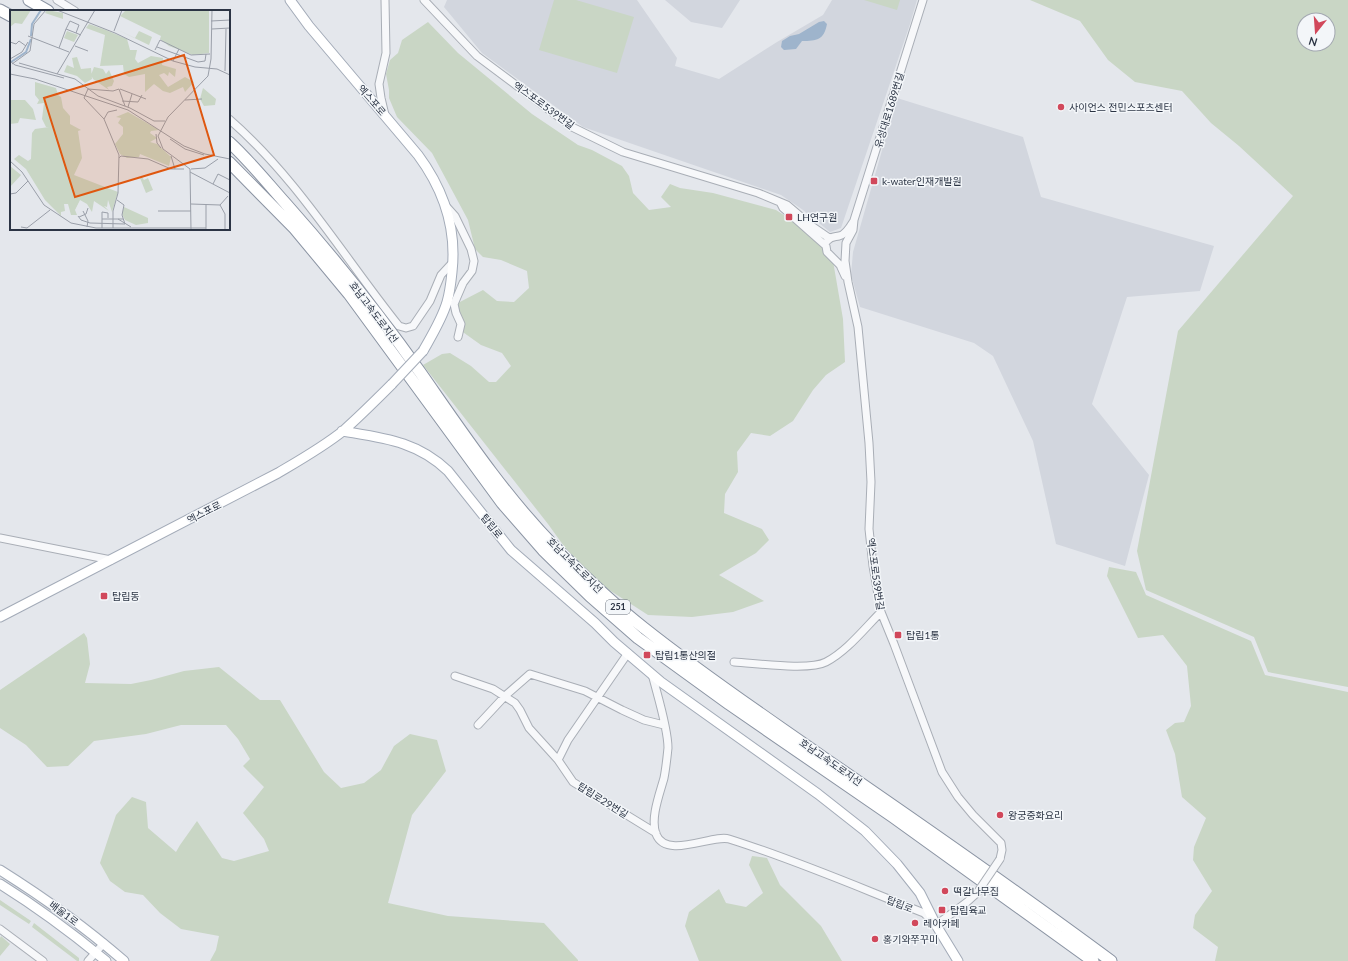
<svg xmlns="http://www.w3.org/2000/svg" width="1348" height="961" viewBox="0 0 1348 961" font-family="Lato,'Noto Sans KR',sans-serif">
	<rect width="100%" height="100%" fill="#e4e7ec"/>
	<path fill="#d2d6de" d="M447,0H637L677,58L675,66L719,79L777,42L823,15L832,0H917L910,24L841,228L830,232L803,210L781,195L583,127L482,53L444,7Z
		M665,0H740L722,28L691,22Z
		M897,98L1023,137L1041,197L1214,246L1200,291L1127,297L1092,404L1149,475L1125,566L1056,544L1033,441L993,356L974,343L860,307L851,275L853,252Z"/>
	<path fill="#c9d6c5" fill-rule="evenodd" d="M554,0H576L634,17L617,73L539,50Z
		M864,0H900L897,10Z
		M1030,0H1348V687L1268,672L1254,637L1146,590L1137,551L1178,331L1293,196L1239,146L1211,123L1182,91L1135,82L1108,60L1080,21ZM1304,20H1328V44H1304Z
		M428,22L458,53L532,114L578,145L592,150L622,166L629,176L633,193L649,210L671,207L661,197L670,184L680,188L713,193L776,210L793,221L821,245L824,252L833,261L843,319L845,362L826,375L813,390L793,421L770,436L751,433L737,452L738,472L725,494L724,513L762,529L769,540L756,553L719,575L764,601L733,612L692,617L648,615L603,586L566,549L548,524L423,365L442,354L450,353L471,366L489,382H496L511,366L502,353L481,345L460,330L456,304L483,290L497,301L514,302L529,288L527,271L501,260L483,257L475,249L468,220L432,153L397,117L389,98V90L386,74L390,60L398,53L402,40Z
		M1109,567L1136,572L1146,595L1251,641L1265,675L1348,692V961H1215L1218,947L1193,928L1195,915L1212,891L1193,860L1194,847L1206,818L1182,797L1175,754L1166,730L1175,723L1184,722L1191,706L1187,666L1163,635L1138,638L1107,576Z
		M84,633L87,638L90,664L85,683L131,684L151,680L184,671L219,667L260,700H280L324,772L341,788L364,783L381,770L394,746L410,734L437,740L446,771L412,815L388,903L448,916L544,923L578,960V961H210L216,950L219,936L181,929L160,913L143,895L125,892L110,881L100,863L116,815L132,797L146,802L148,828L176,852L180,845L197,821L222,858L234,861L269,851L264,839L243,813L264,787L243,766L250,759L238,739L226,725H181L146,734L94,741L68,766L47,767L26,745L0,728V690Z
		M752,856L767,858L780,885L821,926L842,961H699L685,926L689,912L719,889L726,903L746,907L763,893L749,865Z
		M0,900L31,921L29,924L0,905Z
		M34,923L79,958V961H77L32,927Z
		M1,936L10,944L0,956V938Z"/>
	<path fill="#9eb4cc" d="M824,21L827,24C824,40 817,41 802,41L796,49L784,50L781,47L782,41L790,36L799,34L819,22Z"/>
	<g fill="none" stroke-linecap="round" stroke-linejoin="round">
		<g stroke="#a9aeb6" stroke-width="9">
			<path id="minor" d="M57,0L75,11
				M385,0L386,53L379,84L381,98L385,115
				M424,0L477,56L572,127L623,152L758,193L787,205L813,227L829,238
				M923,0L854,220L853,230L846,243L845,261L848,282L858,327L869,443L871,482L869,529L873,566L881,612L894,644L942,772L958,797L973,815L1001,843L1002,850L1000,859
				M229,119C297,178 343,256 399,326L406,328L413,326L430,301L441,275L453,262
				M781,204L783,208L826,246L827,252L840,265L845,276
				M446,206L455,216L471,249L474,261L472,271L463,283L454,304L456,313L461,324L458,337
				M827,241C831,236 834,237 839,236C845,235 850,227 853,222
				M0,538L111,560
				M734,662C755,663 809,671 826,662C847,651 864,629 881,612
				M652,674C657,694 668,728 668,748C667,757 666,768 664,778C660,793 650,818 656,834C666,860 713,834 729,839C796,860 860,888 924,913L936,925L967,902L977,893
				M455,676L493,689L515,703L520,710L529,728L558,760L573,782L656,833
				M478,725L505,696L530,674L585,691L622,710L644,720L664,725
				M558,760L568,740L628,653
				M0,929L43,961
				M88,961L104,943"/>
		</g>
		<g stroke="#a3abb8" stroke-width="11">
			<path id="major" d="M290,0L309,26L418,155C444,190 457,228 452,272C451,282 450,292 447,302C442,319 432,335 423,351
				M342,431C383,438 417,441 448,471L511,550L595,623L614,642L661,682L818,794L865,831L897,864L920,893L936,925L958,961
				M0,617L278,473C300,460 323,447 343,431C360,416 376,400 392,384
				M0,870C43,897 85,927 124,961
				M0,884C37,907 72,933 106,961"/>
		</g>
		<g stroke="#8b94a3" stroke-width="13">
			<path id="highway" d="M29,0L48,11
				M0,10L11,16
				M229,142C250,161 268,184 287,205C334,258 379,314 420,372C462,432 503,494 554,546C583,575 612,603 644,628C703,675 766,717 827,760C923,826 1018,892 1111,961
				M229,162L295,229L349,294L502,503L543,550L590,596L638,638L729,704L893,817L1093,961"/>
		</g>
		<use href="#minor" stroke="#f7f8fa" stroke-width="7"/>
		<use href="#major" stroke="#fff" stroke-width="9"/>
		<use href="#highway" stroke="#fff" stroke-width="11"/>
		<g stroke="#a9aeb6" stroke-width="9" stroke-linecap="butt">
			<path id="minor-bridge" d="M977,893L1000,859"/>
		</g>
		<g stroke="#a3abb8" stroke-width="11" stroke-linecap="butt">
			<path id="major-bridge" d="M392,384L423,351"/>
		</g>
		<use href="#minor-bridge" stroke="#f7f8fa" stroke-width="7"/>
		<use href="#major-bridge" stroke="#fff" stroke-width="9"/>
	</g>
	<g fill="#d1485b" stroke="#f3f6f9" stroke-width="1.5">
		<circle cx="1061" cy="107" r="4"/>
		<rect x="870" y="177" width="8" height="8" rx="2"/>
		<rect x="785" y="213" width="8" height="8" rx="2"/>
		<rect x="100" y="592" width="8" height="8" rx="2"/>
		<rect x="894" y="631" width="8" height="8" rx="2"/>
		<rect x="643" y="651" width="8" height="8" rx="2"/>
		<circle cx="1000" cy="815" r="4"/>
		<circle cx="945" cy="891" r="4"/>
		<rect x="938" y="906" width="8" height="8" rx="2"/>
		<circle cx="915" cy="923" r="4"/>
		<circle cx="875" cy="939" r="4"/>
	</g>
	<g text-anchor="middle" stroke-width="3" stroke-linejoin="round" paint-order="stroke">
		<rect fill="#f3f6f9" stroke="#676e7a" stroke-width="1" x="606" y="600" width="24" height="14" rx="3"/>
		<g font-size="9" font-weight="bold" fill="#2b3444">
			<text x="618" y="610">251</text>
		</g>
		<g font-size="10" fill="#2b3444" stroke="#f3f6f9">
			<text transform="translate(372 100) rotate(49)" y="4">엑스포로</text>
			<text transform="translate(544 105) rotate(36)" y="4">엑스포로539번길</text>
			<text transform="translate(889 110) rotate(-73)" y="4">유성대로1689번길</text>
			<text transform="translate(374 312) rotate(53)" y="4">호남고속도로지선</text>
			<text transform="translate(204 512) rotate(-27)" y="4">엑스포로</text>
			<text transform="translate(492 526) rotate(51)" y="4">탑립로</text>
			<text transform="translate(575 565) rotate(45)" y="4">호남고속도로지선</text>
			<text transform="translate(876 574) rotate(82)" y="4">엑스포로539번길</text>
			<text transform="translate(831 762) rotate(35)" y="4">호남고속도로지선</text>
			<text transform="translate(603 800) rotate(32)" y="4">탑립로29번길</text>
			<text transform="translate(900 904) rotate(21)" y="4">탑립로</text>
			<text transform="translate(64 913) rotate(37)" y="4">배울1로</text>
		</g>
		<g font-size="10" fill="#2b3444" stroke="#f3f6f9" text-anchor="start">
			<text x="1069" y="111">사이언스 전민스포츠센터</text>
			<text x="882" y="185">k-water인재개발원</text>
			<text x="797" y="221">LH연구원</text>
			<text x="112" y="600">탑립동</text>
			<text x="906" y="639">탑립1통</text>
			<text x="655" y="659">탑립1통산의절</text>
			<text x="1008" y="819">왕궁중화요리</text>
			<text x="953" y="895">떡갈나무집</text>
			<text x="950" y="914">탑립육교</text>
			<text x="923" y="927">레아카페</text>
			<text x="883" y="943">홍기와쭈꾸미</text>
		</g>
	</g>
	<g transform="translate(10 10)">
		<rect width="220" height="220" fill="#e4e7ec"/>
		<path d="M0,0H21L12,14L5,13L0,17ZM37,0L53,3V9L35,3ZM116,0H199V43L183,45L159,36L150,29L151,26L110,6ZM79,14L96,20L95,23L96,20L117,29L120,40H127L125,49L128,53L141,46L153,48L152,55L166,59L165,67L159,62L158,66L154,63L149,65L158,77L175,67L184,72L175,82L173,77L160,83L153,81L144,74L135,82V64L119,67L114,64L113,55L90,56L95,25L76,18ZM106,19L125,28L129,21L142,27L139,35L145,38ZM57,21L68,25L64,32L54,28ZM67,47L71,59L81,58L82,69L75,73L67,66L54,62L57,55L64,58L62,48ZM84,57L93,59L96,64L99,60L104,71L102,76L97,77L99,80L83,69L81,65ZM25,72L46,78L48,85L51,87L53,98L60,106V114L71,120L68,121L72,148L64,165L108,182L102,202L98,190L97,197L94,196L99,201L84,191L82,202L77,194L70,190L65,200L67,205H61L58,194H54L55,201L51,202V206L35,190L16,159L4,149L9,145L18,151L21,149L22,123L25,119L39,117H36L32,109L34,93L27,94L29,90L25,85ZM193,78L206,89L205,95L194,96L190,89ZM0,90H15L23,99L26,110L10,108L8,113L0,114ZM118,102L149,120L141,121L140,123L147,128L140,132L147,134L161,147L159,156L130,144L129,147L117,148L110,144L105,134L113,124V117L108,113L111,108L106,107ZM0,156L11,165L0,177ZM132,167L134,170L138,168L143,180L136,183L130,168ZM114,197L138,208V213L126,215L115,210L112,204Z" fill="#c9d6c5"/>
		<path fill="none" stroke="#9eb4cc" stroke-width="2" d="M21,26L22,14L31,0M1,52L16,42L21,29"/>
		<path fill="none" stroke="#9a9fa9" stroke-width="1" d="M47,0L105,23L163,51L185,57L207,59L220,65M201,11L220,10M56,19L60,11L69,15L66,23M202,19L220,18M104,21L112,0M18,26L59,42M0,32L6,34L9,31L16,36M65,36L78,41M147,37L188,52L195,51L196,44M49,38L56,19L71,25M145,40L150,30L181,45L200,44M0,49L12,42L18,32M0,51L5,55L54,68M163,51L169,39M9,53L65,69L88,86L120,98L144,111H155M2,54L20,41L24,14L36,0M215,61L216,19M0,64L25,69L118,100L174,136L195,144L220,149M47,64L85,0M110,79L136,89M175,90L192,89M112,91L128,92L132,85M118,97L122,84M94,109L98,102L107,100M146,124L147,133L151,138M160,129L175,139L194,145M161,146L165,159M109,148L111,146L138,149L161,159H174M0,151L12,162L34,195L61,213L86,218H196M181,159L195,158L208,149M180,162L220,183M203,174L208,164L220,170M0,184L6,183L18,171M107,190L114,195L112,205L115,214M181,194L210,195L215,204V220M210,195L218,186M73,201L78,211L77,217M148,201H181M68,206L71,210L80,213L115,214M69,207L76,204L78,198M92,209H113M108,209L121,217M11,217L17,218L40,200M92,218V202L98,203V208M103,218V201L108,183L109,145L94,109L74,88L78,79L103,81L109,79L115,96M181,220L180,159L153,139L148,126L158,107L198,66L201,49L202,0M196,220V194"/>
		<path fill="#df570f" fill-opacity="0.15" stroke="#df570f" stroke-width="2" d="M174,45L204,145L65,187L34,88Z"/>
		<rect width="220" height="220" fill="none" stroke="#2b3444" stroke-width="2"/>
	</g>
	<g transform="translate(1316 32) rotate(197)"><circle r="19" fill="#f3f6f9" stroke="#a3a8b1"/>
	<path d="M0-3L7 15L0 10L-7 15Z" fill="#d1485b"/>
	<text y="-6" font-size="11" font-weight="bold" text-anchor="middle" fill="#2b3444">N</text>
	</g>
</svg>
